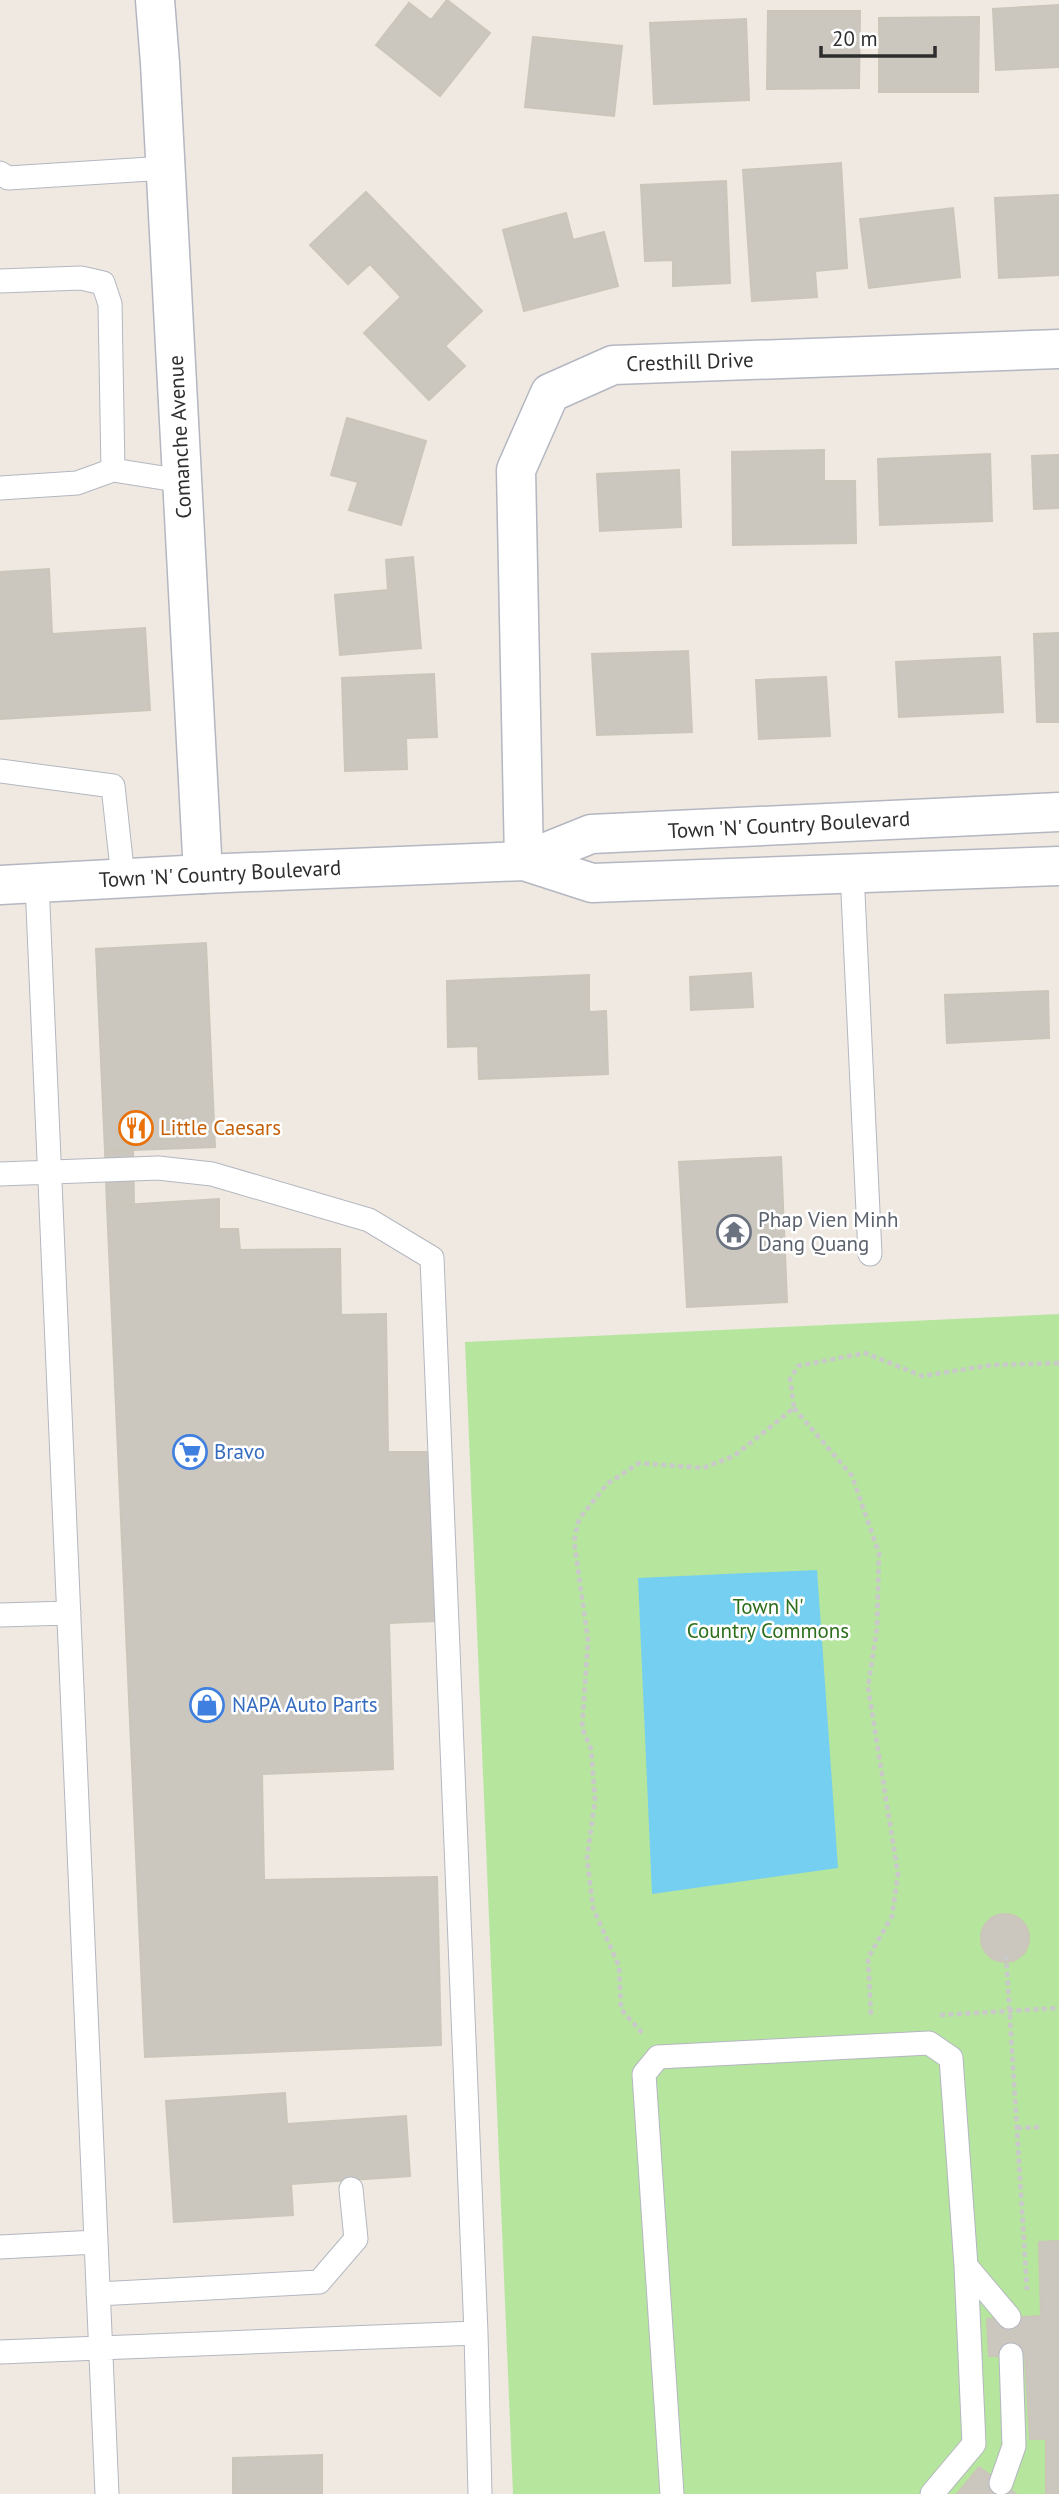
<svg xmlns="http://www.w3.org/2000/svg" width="1059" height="2494" viewBox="0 0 1059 2494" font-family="'PT Sans',sans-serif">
	<rect width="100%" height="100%" fill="#efe9e1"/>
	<path fill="#b6e59e" d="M1059,1314V2494H513L465,1342Z"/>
	<path fill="#75cff0" d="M817,1570L838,1868L652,1894L638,1578Z"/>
	<path fill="#cbc7bf" stroke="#cbc5ba" stroke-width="2" d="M447,0L490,33L440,96L376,45L409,3L431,20Z
		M1059,5V67L996,70L993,9Z
		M768,11H860L859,88L767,89Z
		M979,17L978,92H879V18Z
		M746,19L749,100L654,104L650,23Z
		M533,37L622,46L614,116L525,107Z
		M841,163L847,268L815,271L817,297L752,301L743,170Z
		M726,181L730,283L673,286V260L645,261L641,185Z
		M366,192L482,311L445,346L465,366L429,400L364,333L401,297L370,264L348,284L310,245Z
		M1059,195V275L999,278L995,198Z
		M953,208L960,277L869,288L860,219Z
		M566,213L573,240L604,232L618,286L524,311L503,230Z
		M347,418L426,441L401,525L349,510L358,482L331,475Z
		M824,450V481H855L856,543L733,545L732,452Z
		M990,454L992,521L880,525L878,459Z
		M1059,455V508L1034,509L1032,456Z
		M679,470L681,527L600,531L597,474Z
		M413,557L421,648L340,655L335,595L388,590L386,560Z
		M49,569L52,634L145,628L150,710L0,719V572Z
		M1059,633V722H1037L1034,634Z
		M688,651L692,732L597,735L592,654Z
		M1000,657L1003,712L899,717L896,662Z
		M434,674L437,737L406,738L407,769L345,771L342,678Z
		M826,677L830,736L759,739L756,680Z
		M206,943L215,1147L105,1151L96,949Z
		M751,973L753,1007L691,1010L690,977Z
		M589,975V1012L606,1011L608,1074L479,1079L478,1046L448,1047L447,981Z
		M1048,991L1049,1038L947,1043L945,995Z
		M133,1150L134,1204L107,1206L105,1151Z
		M781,1157L787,1302L687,1307L679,1162Z
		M219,1199V1229H238L240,1250L340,1249L341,1315L386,1314L388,1452H434L436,1621L389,1623L393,1769L262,1774L264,1880L437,1877L441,2045L145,2057L107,1206Z
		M981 1938a24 24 0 1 1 48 0a24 24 0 1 1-48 0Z
		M285,2093L287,2124L406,2116L410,2176L291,2184L293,2215L174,2222L166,2101Z
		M1059,2241V2494H1046V2439H1030L1025,2356H989L987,2319L1041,2316L1039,2242Z
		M322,2455V2494H233V2458Z
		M979,2467L1016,2494H957Z"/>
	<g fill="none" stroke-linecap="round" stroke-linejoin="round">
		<g stroke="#b4b7c1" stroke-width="25">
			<path id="service" d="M0,173L8,178L166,168
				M0,281L81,278L103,283L110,304L113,470L77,483L0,488
				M113,470L182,481
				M0,771L113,786L123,878
				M852,872L870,1254
				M37,883L107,2494
				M0,1174L158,1168L212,1174L369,1220L432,1258L476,2333
				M0,1615L69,1613
				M0,2247L96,2242
				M966,2266L1009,2317
				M98,2294L319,2282L356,2239L351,2189
				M0,2352L476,2333L480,2494
				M1001,2483L1014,2446L1011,2355
				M672,2494L644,2074L658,2057L929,2043L951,2058L966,2266L974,2444L932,2494"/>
		</g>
		<g stroke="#b4b7c1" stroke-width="41">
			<path id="minor" d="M155,0L160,63L203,874
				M524,861L516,470L550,393L613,365L1059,349"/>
		</g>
		<g stroke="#b4b7c1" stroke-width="41">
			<path id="tertiary" d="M524,861L592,883L1059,866
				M0,885L203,874L524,861L591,834L1059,812"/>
		</g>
		<path stroke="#c9c9c9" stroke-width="4.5" stroke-dasharray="5 3.5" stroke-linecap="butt" d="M794,1408L852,1476L879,1553L877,1628L868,1687L898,1874L892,1916L868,1958L871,2015
			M1006,1955L1027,2290
			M940,2015L1059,2008
			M642,2033L621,2009L619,1966L593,1908L587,1858L595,1800L591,1749L582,1728L588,1640L574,1541L579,1519L607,1484L639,1463L703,1468L734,1456L794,1408L790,1379L798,1366L865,1353L922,1376L992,1365L1059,1363
			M1017,2128L1042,2127"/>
		<use href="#service" stroke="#fff" stroke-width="23"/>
		<use href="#minor" stroke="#fff" stroke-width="38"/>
		<use href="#tertiary" stroke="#fff" stroke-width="38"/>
	</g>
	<defs>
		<g id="restaurant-ring" transform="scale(1.75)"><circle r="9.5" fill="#fff" stroke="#e8710a" stroke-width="1.5"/><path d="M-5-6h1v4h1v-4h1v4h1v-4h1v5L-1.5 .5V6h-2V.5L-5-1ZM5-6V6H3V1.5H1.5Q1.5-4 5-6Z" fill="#e8710a"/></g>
		<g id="temple-ring" transform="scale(1.75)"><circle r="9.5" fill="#fff" stroke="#6b7280" stroke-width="1.5"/><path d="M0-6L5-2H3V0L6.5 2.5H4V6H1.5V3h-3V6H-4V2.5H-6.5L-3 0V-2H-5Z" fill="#6b7280"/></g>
		<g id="supermarket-ring" transform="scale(1.75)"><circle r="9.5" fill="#fff" stroke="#3f7fe0" stroke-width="1.5"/><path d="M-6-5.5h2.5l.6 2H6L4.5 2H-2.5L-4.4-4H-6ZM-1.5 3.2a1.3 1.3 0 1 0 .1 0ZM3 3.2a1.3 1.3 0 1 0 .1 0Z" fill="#3f7fe0"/></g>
		<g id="shop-ring" transform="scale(1.75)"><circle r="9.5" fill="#fff" stroke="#3f7fe0" stroke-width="1.5"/><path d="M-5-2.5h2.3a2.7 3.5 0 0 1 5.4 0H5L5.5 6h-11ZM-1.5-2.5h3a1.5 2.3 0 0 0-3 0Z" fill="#3f7fe0"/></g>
	</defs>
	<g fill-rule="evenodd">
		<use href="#restaurant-ring" x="136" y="1128"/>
		<use href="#temple-ring" x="734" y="1232"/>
		<use href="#supermarket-ring" x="190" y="1452"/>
		<use href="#shop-ring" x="207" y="1705"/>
	</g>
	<g text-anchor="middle" stroke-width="5" stroke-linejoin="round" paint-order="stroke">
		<g font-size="21" fill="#2e2e2e" stroke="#fff">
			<text transform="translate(690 362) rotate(-2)" y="7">Cresthill Drive</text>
			<text transform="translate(180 437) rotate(-93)" y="7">Comanche Avenue</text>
			<text transform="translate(789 825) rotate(-3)" y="7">Town 'N' Country Boulevard</text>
			<text transform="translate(220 874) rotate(-3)" y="7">Town 'N' Country Boulevard</text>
		</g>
		<g font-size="21" fill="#c56008" stroke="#fff" text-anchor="start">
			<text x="160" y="1135">Little Caesars</text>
		</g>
		<g font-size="21" fill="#5b616d" stroke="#fff" text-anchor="start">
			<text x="758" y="1227">Phap Vien Minh<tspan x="758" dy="24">Dang Quang</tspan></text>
		</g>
		<g font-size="21" fill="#366cbe" stroke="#fff" text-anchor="start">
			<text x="214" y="1459">Bravo</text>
			<text x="232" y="1712">NAPA Auto Parts</text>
		</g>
		<g font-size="21" fill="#2c6e1b" stroke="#fff">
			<text x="768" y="1614">Town N'<tspan x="768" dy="24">Country Commons</tspan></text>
		</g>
	</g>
	<path d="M821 46v10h114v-10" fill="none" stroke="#2e2e2e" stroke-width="3.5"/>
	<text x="832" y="46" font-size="21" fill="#2e2e2e" stroke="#ffffff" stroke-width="5" paint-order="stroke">20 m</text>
</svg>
